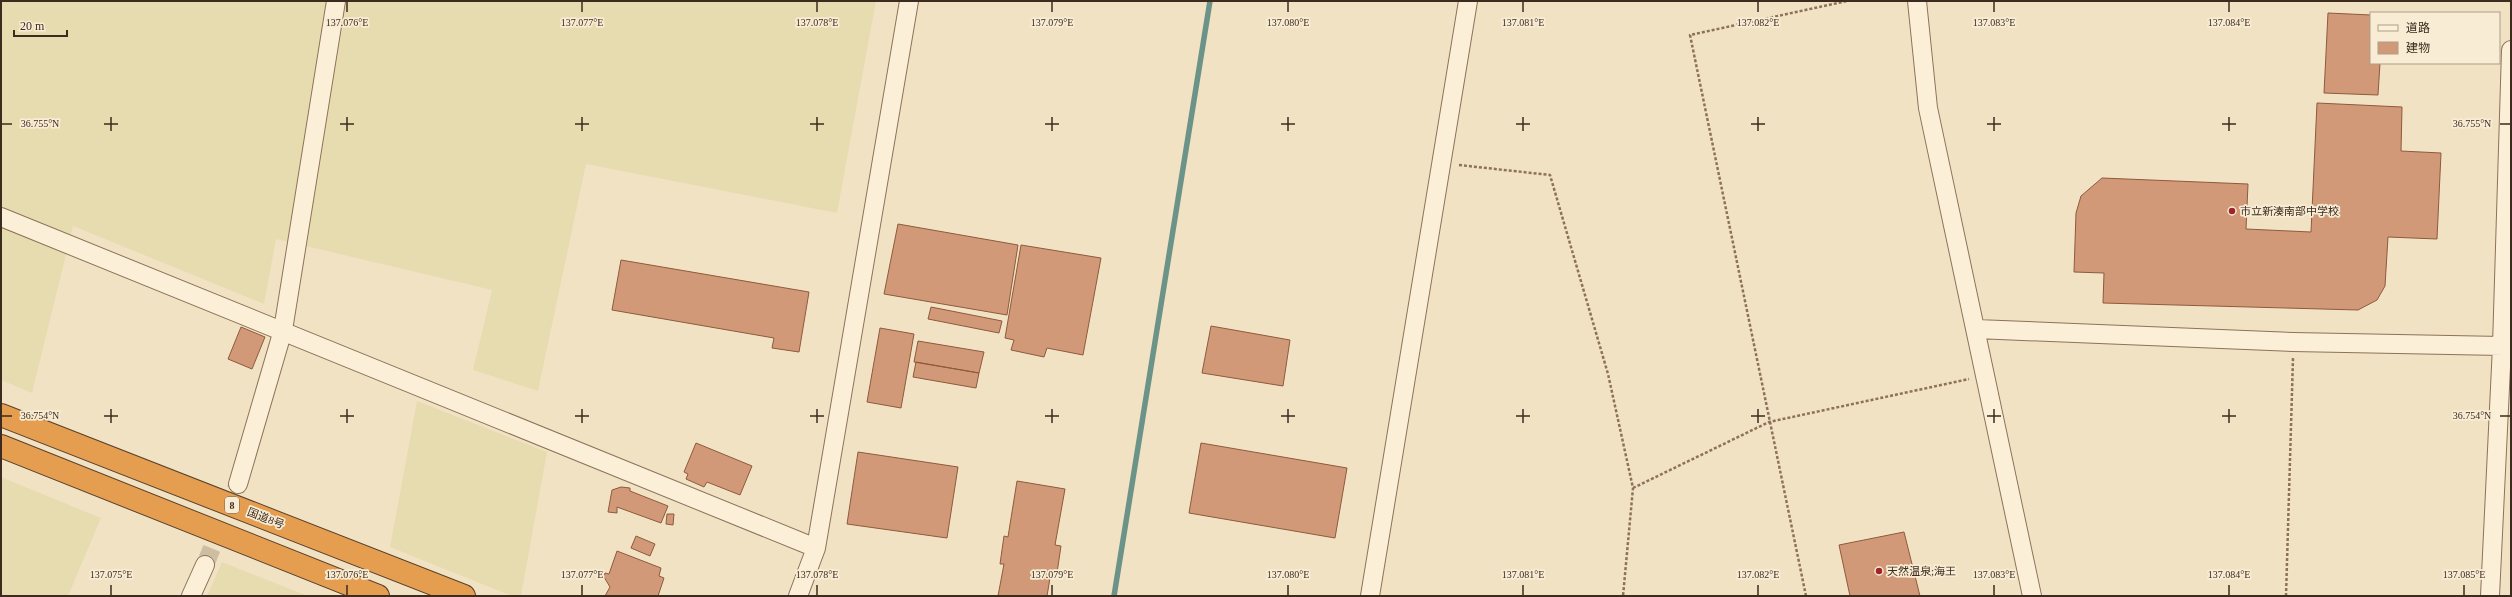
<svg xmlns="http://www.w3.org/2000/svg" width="2512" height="597" viewBox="0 0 2512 597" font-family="'Times New Roman','Noto Sans JP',serif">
	<rect width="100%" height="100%" fill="#f1e2c4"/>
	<path fill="#e7dcb0" d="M1,1H876L837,213L586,164L538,391L473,370L492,290L276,239L264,304L73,226L32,393L1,380Z
		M417,401L547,452L521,596H512L390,547Z
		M1,477L101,518L68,596H1Z
		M222,562L308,596H207Z"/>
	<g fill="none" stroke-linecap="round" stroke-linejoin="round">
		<path stroke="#6c9388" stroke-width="5.5" d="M1114,596L1210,1"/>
	</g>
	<path fill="#d19977" stroke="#8e5a3d" d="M2328,13L2371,15V63H2380L2378,95L2324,93Z
		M2317,103L2402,107L2401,151L2441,153L2437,239L2388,237L2385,286L2377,300L2358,310L2103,303L2104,273L2074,272L2076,213L2081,196L2102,178L2248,184L2246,229L2311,232Z
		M898,224L1018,245L1007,315L884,294Z
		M1021,245L1101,258L1083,355L1047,348L1044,357L1011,350L1014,340L1005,338Z
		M621,260L809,292L799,352L772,348L774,338L612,310Z
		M931,307L1002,321L999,333L928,319Z
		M1211,326L1290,340L1283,386L1202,373Z
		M241,327L265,337L252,369L228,359Z
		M880,328L914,334L901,408L867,402Z
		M918,341L984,352L979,373L914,362Z
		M916,362L979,373L976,388L913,377Z
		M696,443L752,466L740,495L707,482L704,487L686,479L688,474L684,472Z
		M1201,443L1347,468L1335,538L1189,513Z
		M858,452L958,467L947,538L847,524Z
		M1017,481L1065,489L1055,545L1061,546L1057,573L1051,572L1047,596H998L1004,564H1000L1004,536L1008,537Z
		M621,487L630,488V491L668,506L661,523L617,507V513L608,512L612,490Z
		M667,514H674L673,525L666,524Z
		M1904,532L1920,596H1850L1839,545Z
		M636,536L655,544L650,556L631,548Z
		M617,551L661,568L659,576L664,578L658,596H605L610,587L604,577L605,573L609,574Z"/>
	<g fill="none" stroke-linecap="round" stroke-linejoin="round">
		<path stroke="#cdbda3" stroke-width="18" stroke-dasharray="18 9" stroke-linecap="butt" d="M205,565L238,484"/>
		<g stroke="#8d7259" stroke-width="20">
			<path id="minor" d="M1917,1L1928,108L2032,596
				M1,217L816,548
				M1976,329L2293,342L2502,346
				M238,484L283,330L336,1
				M191,596L205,565
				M798,596L816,548L909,1
				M1370,596L1468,1
				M2490,596L2502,346L2511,50"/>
		</g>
		<g stroke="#5a412d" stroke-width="24">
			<path id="highway" d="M1,415L464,596
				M1,446L378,596"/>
		</g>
		<path stroke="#8d7259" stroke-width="2.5" stroke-dasharray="3 2" stroke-linecap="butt" d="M1459,165L1550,175L1608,374L1633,488L1623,596
			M1633,488L1769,422L1969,379
			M1806,596L1690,35L1847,1
			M2286,596L2293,358"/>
		<use href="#minor" stroke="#fbefd8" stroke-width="18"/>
		<use href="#highway" stroke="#e59e4f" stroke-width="22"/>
	</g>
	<path fill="none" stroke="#3c2b1e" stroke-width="1.5" d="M347,2V12M582,2V12M817,2V12M1052,2V12M1288,2V12M1523,2V12M1758,2V12M1994,2V12M2229,2V12M111,117V131M347,117V131M582,117V131M817,117V131M1052,117V131M1288,117V131M1523,117V131M1758,117V131M1994,117V131M2229,117V131M2,124H12M104,124H118M340,124H354M575,124H589M810,124H824M1045,124H1059M1281,124H1295M1516,124H1530M1751,124H1765M1987,124H2001M2222,124H2236M2500,124H2510M111,409V423M347,409V423M582,409V423M817,409V423M1052,409V423M1288,409V423M1523,409V423M1758,409V423M1994,409V423M2229,409V423M2,416H12M104,416H118M340,416H354M575,416H589M810,416H824M1045,416H1059M1281,416H1295M1516,416H1530M1751,416H1765M1987,416H2001M2222,416H2236M2500,416H2510M111,585V595M347,585V595M582,585V595M817,585V595M1052,585V595M1288,585V595M1523,585V595M1758,585V595M1994,585V595M2229,585V595M2464,585V595"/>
	<g fill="#a0252a" stroke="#f8ecd4" stroke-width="1.5">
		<circle cx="2232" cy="211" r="4"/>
		<circle cx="1879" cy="571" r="4"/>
	</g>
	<g text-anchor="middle" stroke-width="3.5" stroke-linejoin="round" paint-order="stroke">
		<rect fill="#f8ecd4" stroke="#746555" stroke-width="1" x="225" y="497" width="14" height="16" rx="3"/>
		<g font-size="10" font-weight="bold" fill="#3c2b1e">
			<text x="232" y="509">8</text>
		</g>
		<g font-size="11" fill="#3c2b1e" stroke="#f8ecd4" text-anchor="start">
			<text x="2240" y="215">市立新湊南部中学校</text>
			<text x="1887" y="575">天然温泉;海王</text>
		</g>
		<g font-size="11" fill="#3c2b1e" stroke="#f8ecd4">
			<text transform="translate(266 518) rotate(21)" y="4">国道8号</text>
		</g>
	</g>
	<g font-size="10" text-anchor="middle" fill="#3c2b1e" stroke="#f8ecd4" stroke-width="3.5" stroke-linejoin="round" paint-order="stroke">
		<text x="347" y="26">137.076°E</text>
		<text x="582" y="26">137.077°E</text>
		<text x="817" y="26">137.078°E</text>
		<text x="1052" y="26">137.079°E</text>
		<text x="1288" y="26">137.080°E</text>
		<text x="1523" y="26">137.081°E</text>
		<text x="1758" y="26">137.082°E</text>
		<text x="1994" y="26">137.083°E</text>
		<text x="2229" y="26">137.084°E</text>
		<text x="40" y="127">36.755°N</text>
		<text x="2472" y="127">36.755°N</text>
		<text x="40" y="419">36.754°N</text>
		<text x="2472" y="419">36.754°N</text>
		<text x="111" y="578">137.075°E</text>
		<text x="347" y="578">137.076°E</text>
		<text x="582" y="578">137.077°E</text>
		<text x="817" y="578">137.078°E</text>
		<text x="1052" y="578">137.079°E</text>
		<text x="1288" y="578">137.080°E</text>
		<text x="1523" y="578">137.081°E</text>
		<text x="1758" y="578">137.082°E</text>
		<text x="1994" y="578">137.083°E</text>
		<text x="2229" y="578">137.084°E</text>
		<text x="2464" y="578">137.085°E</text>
	</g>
	<rect width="2512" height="597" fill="none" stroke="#3c2b1e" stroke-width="4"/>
	<rect x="2370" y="12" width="130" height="52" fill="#f8ecd4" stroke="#ad9f8b"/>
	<rect x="2378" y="25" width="20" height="6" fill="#fbefd8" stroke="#ad9f8b"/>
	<text x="2406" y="32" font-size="12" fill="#3c2b1e">道路</text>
	<rect x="2378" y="42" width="20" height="12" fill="#d19977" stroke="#ad9f8b"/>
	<text x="2406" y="52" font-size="12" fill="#3c2b1e">建物</text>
	<path d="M14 30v6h53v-6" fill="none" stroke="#3c2b1e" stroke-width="2"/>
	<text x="20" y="30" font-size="12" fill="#3c2b1e" stroke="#f8ecd4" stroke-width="3" paint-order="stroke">20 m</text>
</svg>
